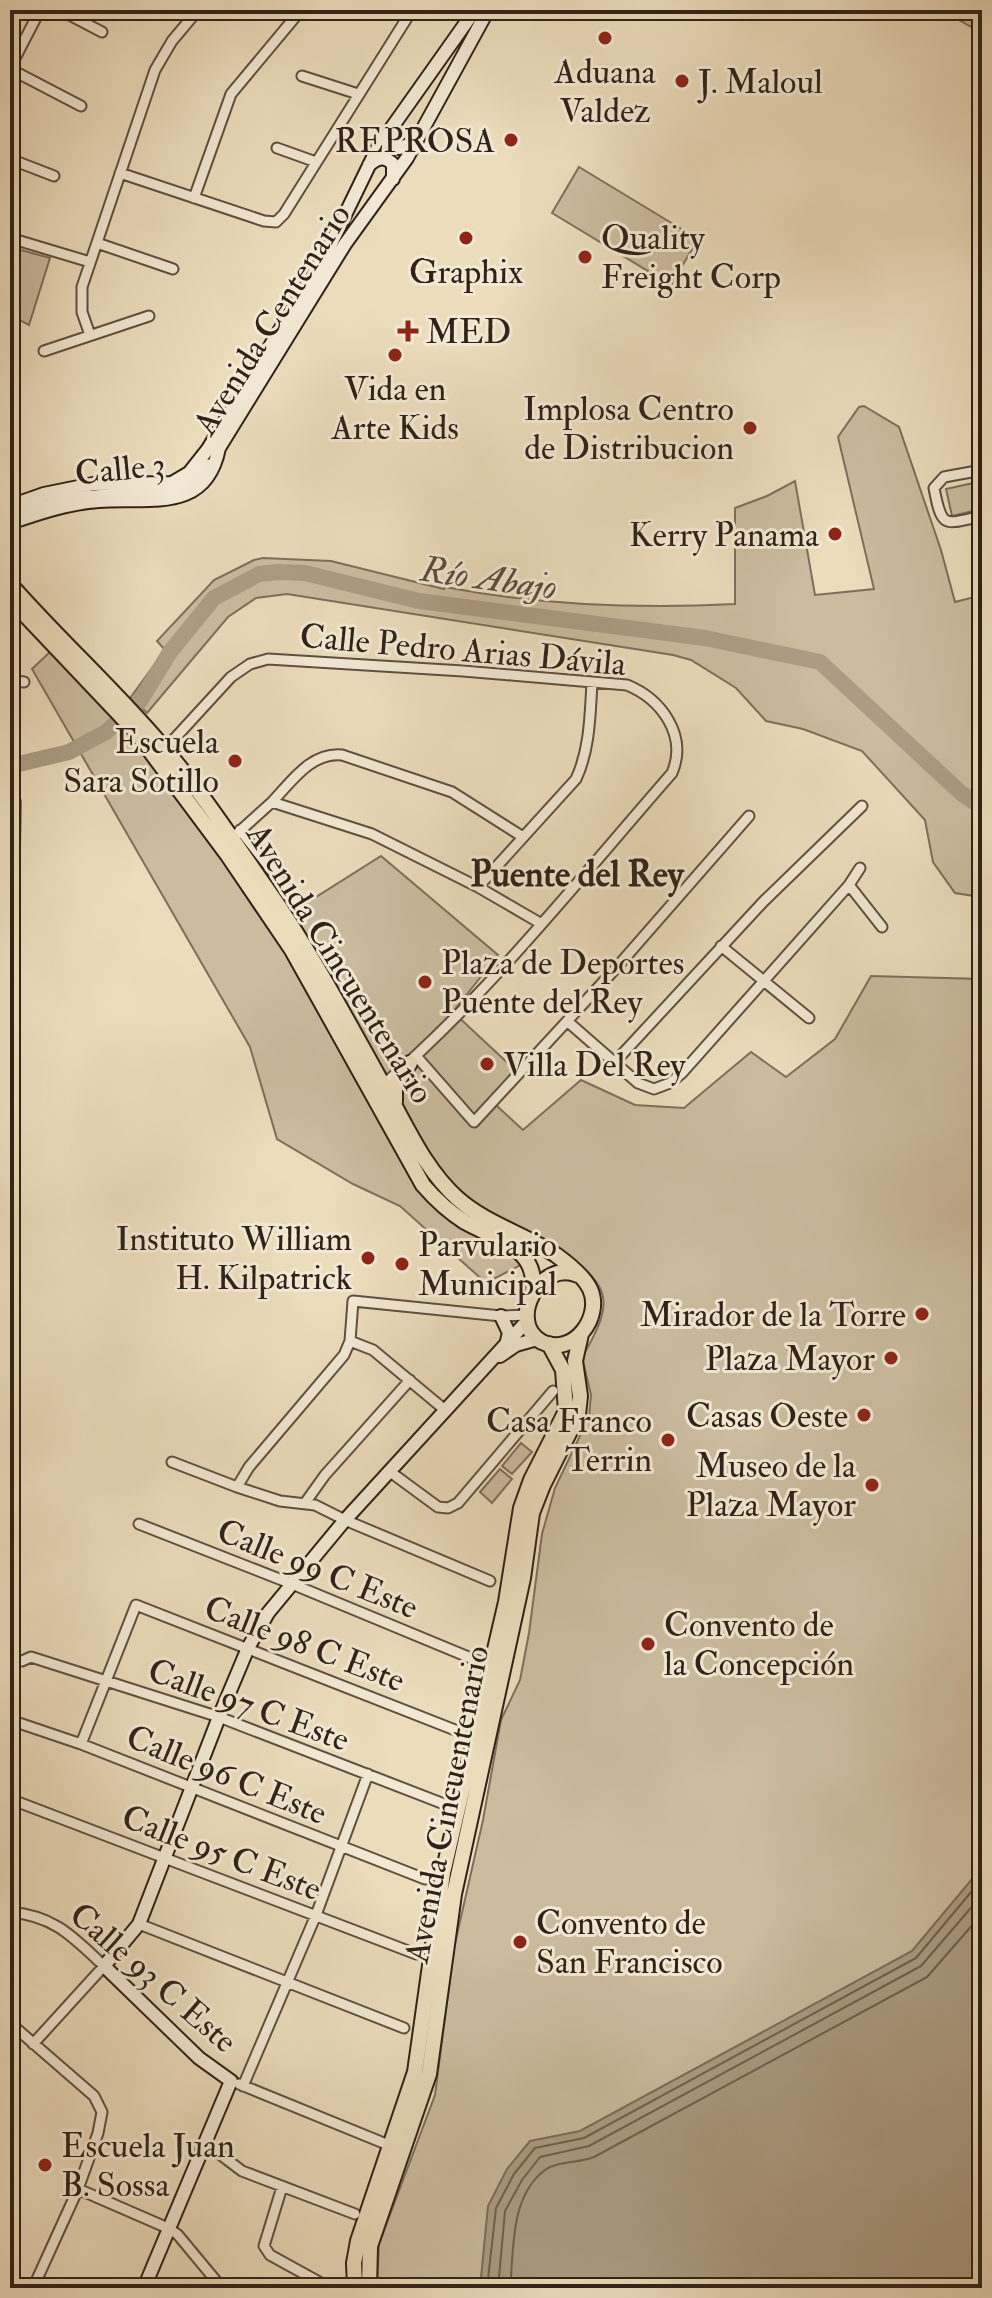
<svg xmlns="http://www.w3.org/2000/svg" width="992" height="2298" viewBox="0 0 992 2298" font-family="'IM FELL Double Pica',serif">
	<rect width="100%" height="100%" fill="#ebdcbc"/>
	<filter id="stains"><feTurbulence type="fractalNoise" baseFrequency=".0025" numOctaves="4"/><feColorMatrix values="0 0 0 0 .2 0 0 0 0 .09 0 0 0 0 .02 0 0 0 .5 -.17"/></filter>
	<radialGradient id="worn" r=".72"><stop offset=".6" stop-color="#630" stop-opacity="0"/><stop offset="1" stop-color="#630" stop-opacity=".3"/></radialGradient>
	<path fill="#cbbca0" stroke="#7e6f5c" stroke-width="2" d="M949,10H981L971,27L947,13Z
		M579,167L698,239L671,285L552,213Z
		M10,247L50,258L29,325L10,315Z
		M864,406L899,427L941,550L955,602L982,595V902L974,896L955,893L933,862L925,820L862,751L803,729L766,721L736,688L691,660L673,655L287,594L256,598L228,617L147,713L131,697L165,650L157,641L214,580L254,560L263,558L331,561L444,589L445,587C540,605 638,609 735,604V508L767,496L795,481L815,595L874,589L838,437L859,407Z
		M982,481V509L952,516L946,489Z
		M53,649L157,769L267,919L308,902L381,856L498,955L453,1012L513,1068L497,1106L523,1130L581,1080L635,1105L684,1108L751,1052L786,1077L835,1039L871,976L982,979V2288H377L379,2244L435,2095L454,1948L483,1820L501,1720L520,1680L529,1633L542,1534L555,1488L589,1417L591,1395L582,1357C618,1297 609,1285 555,1247L486,1283L400,1206L353,1184L277,1139L250,1047L32,669Z
		M14,780L21,801L10,1331V784Z
		M521,1443L532,1452L512,1474L502,1466Z
		M500,1469L512,1479L492,1503L480,1492Z"/>
	<path fill="#ab9d84" stroke="#7a6c59" stroke-width="2" d="M982,1867V2288H480L488,2206L507,2169L530,2141L580,2131L912,1951Z"/>
	<g fill="none" stroke-linecap="round" stroke-linejoin="round">
		<path stroke="#6e604e" stroke-width="2" d="M487,2288L496,2208L514,2174L535,2148L584,2138L916,1958L982,1879
			M498,2288L505,2211L522,2180L540,2157L589,2146L921,1966L982,1895
			M510,2288C514,2249 510,2196 545,2170C557,2161 580,2163 594,2157L927,1977L982,1914"/>
		<path stroke="#ab9d84" stroke-width="16" d="M10,766L69,752L106,732L140,701L170,652L214,598L259,574L278,572L305,573L419,601L705,638L820,662L961,793L982,807"/>
		<g stroke="#5f5041" stroke-width="13">
			<path id="street" d="M60,10L102,32
				M10,27L19,10
				M10,68L40,10
				M10,69L81,106
				M302,76L358,94
				M277,148L316,162
				M10,159L54,176
				M120,173L264,221L276,222L284,214L412,10
				M194,198L231,94L301,10
				M10,238L90,262
				M97,243L173,269
				M90,335L82,312V287L155,70L172,41L198,10
				M44,351L149,316
				M982,470L944,477L934,488C942,530 944,524 982,516
				M10,514L72,497L117,493L173,492L196,480L208,464
				M10,680L24,682
				M165,749L231,677L250,664L268,659L463,671L627,685C661,699 688,735 672,773C581,877 488,995 383,1085
				M272,802C292,781 311,752 342,755L452,792L523,837
				M240,830L298,904
				M231,839L272,802L372,834L478,887L540,923
				M849,885L882,927
				M478,887L576,779C590,749 590,715 592,683
				M721,946L809,1018
				M567,1021L638,1083L654,1089L670,1083L682,1073L849,885L860,868
				M417,1057L474,1122L617,967L749,816
				M614,1063L764,901L862,806
				M350,1341L373,1350L445,1410
				M172,1462L237,1487L280,1501L315,1505L345,1520L490,1581
				M389,1471L438,1507L448,1508L458,1503L553,1391
				M237,1487L249,1467L344,1355L350,1341L353,1301L501,1316L528,1315
				M305,1503L325,1475L410,1380
				M139,1524L292,1584L478,1661
				M22,1661L31,1657L219,1717L457,1809
				M10,1720L81,1744L425,1879
				M81,1744L136,1605L455,1730
				M10,1799L416,1954
				M10,1912C55,1916 73,1937 104,1966L33,2044
				M139,1924L404,2028
				M10,2023L94,2096L102,2112L98,2133L78,2189L33,2288
				M239,2084L391,2146
				M243,2086L316,1915L368,1774
				M205,2143L242,2171L355,2214
				M282,2187L264,2246L270,2255L330,2288
				M78,2189L170,2229L178,2235L222,2288"/>
		</g>
		<g stroke="#302218" stroke-width="16">
			<path id="secondary" d="M390,130V140L399,148L415,143
				M369,165C377,158 384,155 393,164V179
				M10,506L44,494L93,484L172,483L189,473L208,449L327,252L378,147L475,10
				M10,523C39,513 69,503 99,501C149,497 206,514 219,448L345,244L407,158L488,10
				M501,1316L509,1333L507,1341
				M500,1356L516,1345L537,1339
				M144,2288L231,2081L199,2058L104,1966L139,1924L219,1717L248,1648L268,1613L345,1520L528,1320"/>
		</g>
		<g stroke="#302218" stroke-width="18">
			<path id="primary" d="M10,584C59,640 115,690 163,747C201,791 234,842 267,889C312,953 349,1024 387,1092C408,1129 425,1169 457,1198C486,1224 524,1234 556,1255C567,1263 584,1276 590,1289C603,1317 573,1357 542,1342C506,1323 540,1258 578,1275
				M10,599L136,732L227,854L292,950L423,1185C435,1199 449,1212 465,1222C497,1240 538,1247 533,1292
				M395,1102V1085L410,1063
				M355,2288L354,2263L358,2241L415,2072L443,1873L506,1602L521,1508L531,1480L566,1411L563,1370L549,1344
				M369,2288L370,2246L429,2074L454,1894L523,1578L532,1513L543,1485L578,1415L580,1396L575,1361L581,1334"/>
		</g>
		<use href="#street" stroke="#f2e8d3" stroke-width="9"/>
		<use href="#secondary" stroke="#f2e8d3" stroke-width="12"/>
		<use href="#primary" stroke="#ebdcbc" stroke-width="14"/>
	</g>
	<g fill="#8f2418" stroke="#f2e8d3" stroke-width="3">
		<circle cx="605" cy="38" r="8"/>
		<circle cx="682" cy="81" r="8"/>
		<circle cx="511" cy="140" r="8"/>
		<circle cx="466" cy="238" r="8"/>
		<circle cx="585" cy="257" r="8"/>
		<path d="M404 319h8v8h8v8h-8v8h-8v-8h-8v-8h8z"/>
		<circle cx="395" cy="355" r="8"/>
		<circle cx="750" cy="428" r="8"/>
		<circle cx="835" cy="534" r="8"/>
		<circle cx="235" cy="761" r="8"/>
		<circle cx="425" cy="982" r="8"/>
		<circle cx="487" cy="1064" r="8"/>
		<circle cx="368" cy="1258" r="8"/>
		<circle cx="402" cy="1264" r="8"/>
		<circle cx="922" cy="1314" r="8"/>
		<circle cx="891" cy="1358" r="8"/>
		<circle cx="864" cy="1415" r="8"/>
		<circle cx="668" cy="1440" r="8"/>
		<circle cx="872" cy="1485" r="8"/>
		<circle cx="648" cy="1644" r="8"/>
		<circle cx="520" cy="1942" r="8"/>
		<circle cx="45" cy="2165" r="8"/>
	</g>
	<g text-anchor="middle" stroke-width="6" stroke-linejoin="round" paint-order="stroke">
		<g font-size="34" fill="#302218" stroke="#f2e8d3" text-anchor="end">
			<text x="605" y="83" text-anchor="middle">Aduana<tspan x="605" dy="39">Valdez</tspan></text>
			<text x="698" y="93" text-anchor="start">J. Maloul</text>
			<text x="495" y="152">REPROSA</text>
			<text x="601" y="249" text-anchor="start">Quality<tspan x="601" dy="39">Freight Corp</tspan></text>
			<text x="466" y="283" text-anchor="middle">Graphix</text>
			<text x="426" y="343" text-anchor="start">MED</text>
			<text x="395" y="400" text-anchor="middle">Vida en<tspan x="395" dy="39">Arte Kids</tspan></text>
			<text x="734" y="420">Implosa Centro<tspan x="734" dy="39">de Distribucion</tspan></text>
			<text x="819" y="546">Kerry Panama</text>
			<text x="219" y="753">Escuela<tspan x="219" dy="39">Sara Sotillo</tspan></text>
			<text x="441" y="974" text-anchor="start">Plaza de Deportes<tspan x="441" dy="39">Puente del Rey</tspan></text>
			<text x="503" y="1076" text-anchor="start">Villa Del Rey</text>
			<text x="352" y="1250">Instituto William<tspan x="352" dy="39">H. Kilpatrick</tspan></text>
			<text x="418" y="1256" text-anchor="start">Parvulario<tspan x="418" dy="39">Municipal</tspan></text>
			<text x="906" y="1326">Mirador de la Torre</text>
			<text x="875" y="1370">Plaza Mayor</text>
			<text x="848" y="1427">Casas Oeste</text>
			<text x="652" y="1432">Casa Franco<tspan x="652" dy="39">Terrin</tspan></text>
			<text x="856" y="1477">Museo de la<tspan x="856" dy="39">Plaza Mayor</tspan></text>
			<text x="664" y="1636" text-anchor="start">Convento de<tspan x="664" dy="39">la Concepción</tspan></text>
			<text x="536" y="1934" text-anchor="start">Convento de<tspan x="536" dy="39">San Francisco</tspan></text>
			<text x="61" y="2157" text-anchor="start">Escuela Juan<tspan x="61" dy="39">B. Sossa</tspan></text>
		</g>
		<g font-size="34" fill="#302218" stroke="#f2e8d3">
			<text transform="translate(271 319) rotate(-58)" y="12">Avenida Centenario</text>
			<text transform="translate(120 468) rotate(-6)" y="12">Calle 3</text>
			<text transform="translate(463 649) rotate(5)" y="12">Calle Pedro Arias Dávila</text>
			<text transform="translate(341 963) rotate(58)" y="12">Avenida Cincuentenario</text>
			<text transform="translate(318 1568) rotate(22)" y="12">Calle 99 C Este</text>
			<text transform="translate(305 1643) rotate(21)" y="12">Calle 98 C Este</text>
			<text transform="translate(249 1704) rotate(20)" y="12">Calle 97 C Este</text>
			<text transform="translate(227 1774) rotate(22)" y="12">Calle 96 C Este</text>
			<text transform="translate(446 1804) rotate(-79)" y="12">Avenida Cincuentenario</text>
			<text transform="translate(222 1852) rotate(21)" y="12">Calle 95 C Este</text>
			<text transform="translate(154 1977) rotate(41)" y="12">Calle 93 C Este</text>
		</g>
		<g font-size="36" font-style="italic" fill="#5b4d3e" stroke="#f2e8d3">
			<text transform="translate(489 577) rotate(8)" y="13">Río Abajo</text>
		</g>
		<g font-size="36" font-weight="bold" fill="#302218" stroke="#f2e8d3">
			<text x="577" y="886">Puente del Rey</text>
		</g>
	</g>
	<rect width="992" height="2298" fill="none" stroke="#ebdcbc" stroke-width="40"/>
	<rect x="12" y="12" width="968" height="2274" fill="none" stroke="#302218" stroke-width="4"/>
	<rect x="20" y="20" width="952" height="2258" fill="none" stroke="#302218" stroke-width="2"/>
	<rect width="100%" height="100%" filter="url(#stains)"/>
	<rect width="100%" height="100%" fill="url(#worn)"/>
</svg>
